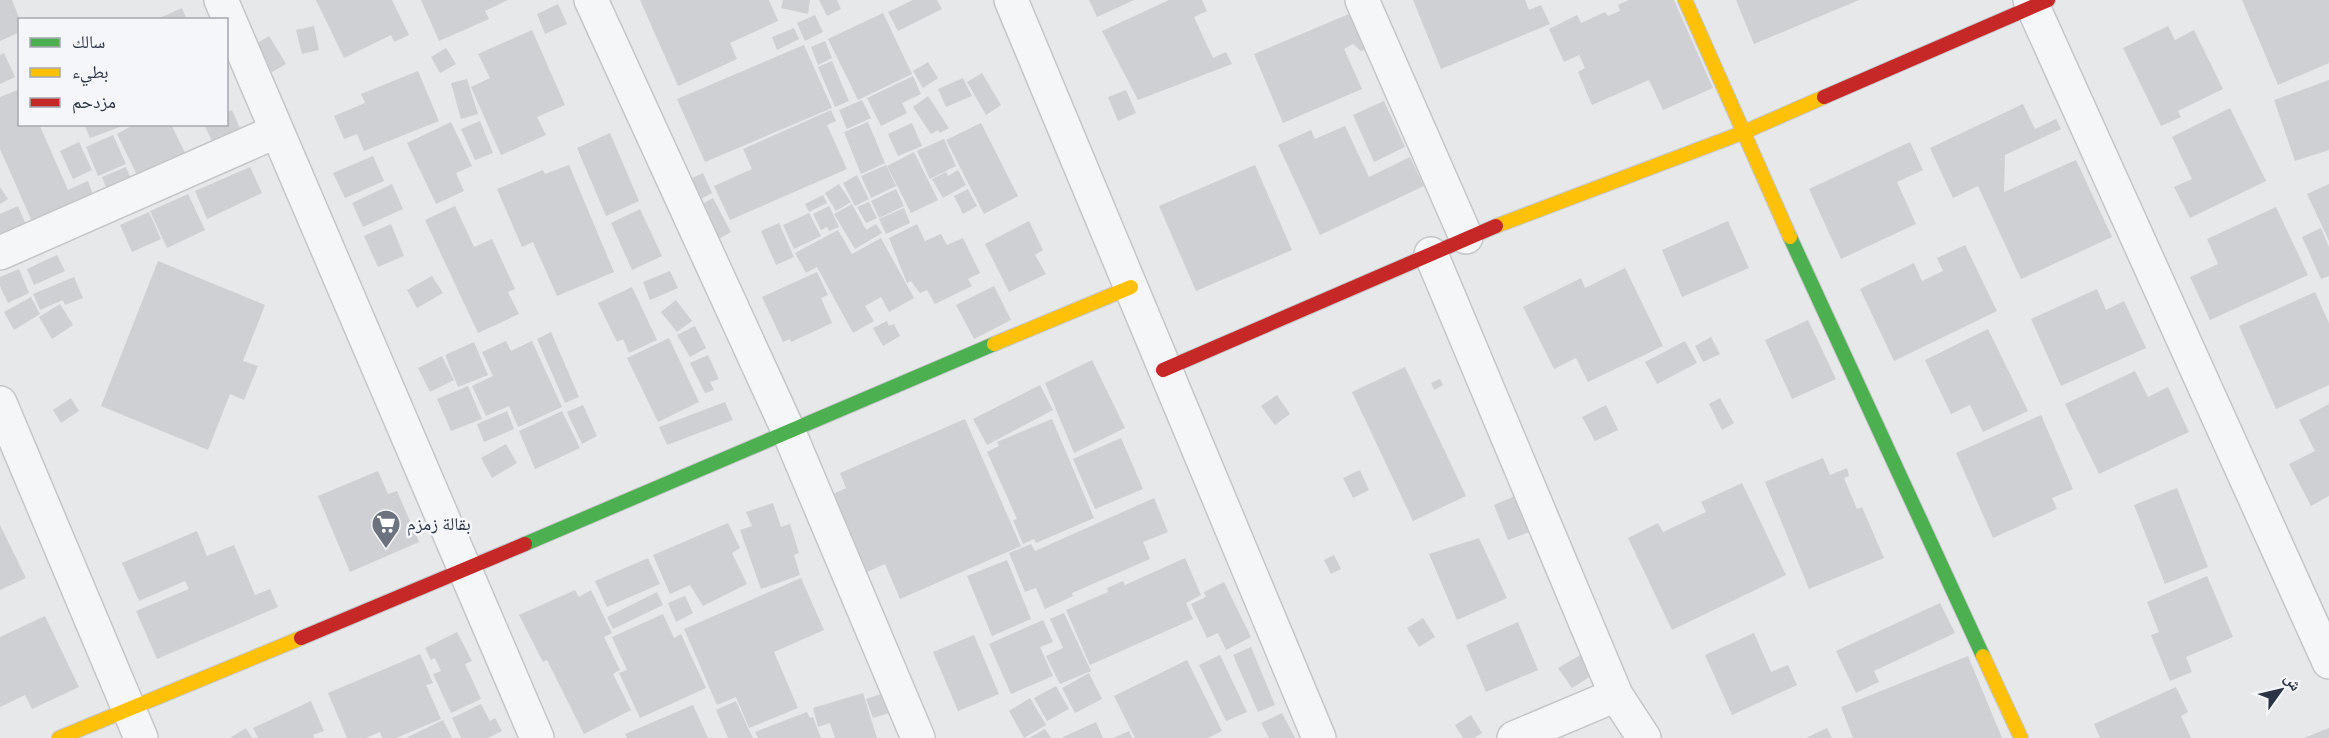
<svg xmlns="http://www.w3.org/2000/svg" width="2329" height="738" viewBox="0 0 2329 738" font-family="'Roboto Condensed','Noto Naskh Arabic',sans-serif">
	<rect width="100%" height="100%" fill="#e6e8ea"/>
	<path fill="#ced0d3" d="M0,0H12L20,20V32L0,41Z
		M316,0H392L409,35L394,42L391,35L344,58Z
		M421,0H508L485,11L489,19L439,41Z
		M640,0H769L778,21L730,43L737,59L678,86Z
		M783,0H810L808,14L781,8Z
		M819,0H837L841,9L827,16Z
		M913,0H937L942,9L898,31L888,12Z
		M1089,0H1134L1097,17Z
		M1169,0H1202L1207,11L1194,17L1213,58L1226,52L1232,64L1138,100L1102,31Z
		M1413,0H1525L1529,10L1541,5L1550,24L1441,69Z
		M1629,0H1674L1713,88L1663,110L1649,80L1592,105L1578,72L1585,68L1579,55L1564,62L1549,29L1577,15L1581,23L1605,12L1608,16L1620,11L1618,5Z
		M1736,0H1859L1754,44Z
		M2242,0H2329V63L2278,85Z
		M558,4L567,24L545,34L537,14Z
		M182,8L187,20H155Z
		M1356,11L1369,48L1361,51L1353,44L1344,49L1362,89L1283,123L1254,54Z
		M883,13L912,74L858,100L828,39Z
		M815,15L823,32L805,41L797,23Z
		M314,26L319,50L302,54L296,30Z
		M2168,26L2175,40L2194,30L2223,89L2178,111L2181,117L2161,126L2123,48Z
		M794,28L799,39L777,50L772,37Z
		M532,30L565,105L537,117L546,135L501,155L471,87L490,78L478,54Z
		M269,36L286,64L272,72L256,44Z
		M825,41L832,58L818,65L811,47Z
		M804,45L832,108L705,162L677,99Z
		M446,48L456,64L440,73L431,57Z
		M4,53L15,77L0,84V55Z
		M832,61L849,101L835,107L818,67Z
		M928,62L938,78L923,88L913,71Z
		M418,71L439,121L364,151L357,134L344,139L334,116L365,103L361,94Z
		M982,73L1001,105L986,115L967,82Z
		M913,76L921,94L902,103L907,113L881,126L867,98Z
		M963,78L972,96L946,107L938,89Z
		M467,79L478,114L461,119L451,83Z
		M2329,80V150L2295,161L2274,100Z
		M20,89V124H39L68,190L88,181L95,200L34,226L0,149V97Z
		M1126,90L1136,113L1118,121L1108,97Z
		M928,96L949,128L940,133L938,130L931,134L913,107Z
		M862,100L871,118L847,129L839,110Z
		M1384,101L1405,147L1374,162L1353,115Z
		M2023,104L2035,129L2056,119L2061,129L2005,155L2004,192L2076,160L2112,237L2021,279L1978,186L1953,198L1930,148Z
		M2230,108L2266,181L2190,218L2174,187L2192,179L2172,137Z
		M232,110L245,140L217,152L204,124H226V112Z
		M831,110L836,121L827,125L847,169L730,220L714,186L752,169L743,149Z
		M480,121L493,153L475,160L461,129Z
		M451,122L472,166L456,173L464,191L436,204L407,143Z
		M868,122L885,163L861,174L844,132Z
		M912,123L922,146L898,156L888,134Z
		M981,123L1018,196L984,214L946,140Z
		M84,124H128L90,138Z
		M135,124H171L185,153L138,177L117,134Z
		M1345,126L1369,177L1410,157L1424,186L1320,235L1278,145L1311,130L1315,139Z
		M610,133L639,201L606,216L577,148Z
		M113,135L126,164L98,176L86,147Z
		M944,139L956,166L930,179L917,151Z
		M79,142L92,170L73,179L60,151Z
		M1910,142L1923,170L1897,182L1916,224L1841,259L1809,189Z
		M914,152L938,200L911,213L887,166Z
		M373,156L384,181L345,198L333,173Z
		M569,165L614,272L557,296L533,242L522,247L497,189L543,170L545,174Z
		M886,165L896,186L871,198L861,176Z
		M1255,165L1292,250L1196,291L1159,206Z
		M126,167L133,184L109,195L102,177Z
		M250,167L262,193L207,219L195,191Z
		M958,170L966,185L943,198L932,179L946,172L948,176Z
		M703,173L712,193L701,199L692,178Z
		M857,175L869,199L855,206L843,183Z
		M392,184L403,209L363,227L352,203Z
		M839,184L851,202L836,211L825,193Z
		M2329,184V241L2307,194Z
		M0,187L8,199L0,204Z
		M896,189L904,206L879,218L871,201Z
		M968,189L977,206L963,214L954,196Z
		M188,194L205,230L167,248L150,211Z
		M823,195L827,203L809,212L805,204Z
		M713,198L731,232L717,240L700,205Z
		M869,202L877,218L866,223L857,207Z
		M852,204L866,230L876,224L882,233L855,249L834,214Z
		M18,206L30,234L0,247V214Z
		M455,206L474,247L492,239L515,289L508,292L519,314L478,333L425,220Z
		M829,206L839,227L829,231L827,227L821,230L813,214Z
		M2276,207L2308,275L2210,320L2190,277L2218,264L2207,239Z
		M904,208L910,223L886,234L879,219Z
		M640,209L662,256L632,270L611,223Z
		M149,212L161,239L132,252L120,225Z
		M809,213L821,236L794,249L783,225Z
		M1029,221L1043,250L1035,255L1046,274L1009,292L985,244Z
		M1728,221L1749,268L1682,297L1662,250Z
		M779,223L794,257L776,265L761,231Z
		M391,224L404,256L378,267L364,236Z
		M917,224L925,241L941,234L947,245L963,238L980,273L968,279L972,286L935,304L927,290L920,293L911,281L907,283L889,238Z
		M2321,228L2329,247V276L2321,279L2302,237Z
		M838,230L852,254L881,238L914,298L889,312L881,297L865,306L874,321L853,333L817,267L806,273L795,253Z
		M1965,245L1997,311L1894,361L1860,289L1914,263L1922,281L1943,271L1937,258Z
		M57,255L65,271L34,285L27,269Z
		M158,261L265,305L243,361L258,366L244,400L230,394L208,450L101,406Z
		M1625,268L1663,346L1588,382L1576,358L1554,369L1523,307L1581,278L1585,288Z
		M19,269L29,293L8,303L0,286V277Z
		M670,271L678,288L650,300L643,282Z
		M817,272L828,295L821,298L832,323L791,342L790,339L783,342L762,297Z
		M432,276L443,293L417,308L407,290Z
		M74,277L83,298L65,305L63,300L40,310L33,294Z
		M994,286L1011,320L974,339L956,305Z
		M632,287L657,340L629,353L623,339L617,342L598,303Z
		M2097,289L2106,310L2124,301L2146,348L2061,386L2031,319Z
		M2315,292L2329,323V385L2276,409L2239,326Z
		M31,297L40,314L14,330L4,312Z
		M676,300L692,321L677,332L661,312Z
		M60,304L73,325L52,339L39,317Z
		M1808,320L1836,379L1792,399L1765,340Z
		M887,321L889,326L894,324L900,336L883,346L873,328Z
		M695,326L706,348L690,357L677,335Z
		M1988,329L2028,411L1983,432L1970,405L1951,414L1925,360Z
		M551,332L579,397L565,403L537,339Z
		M1711,337L1720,354L1703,362L1695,346Z
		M669,338L699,402L658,422L627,358Z
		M506,341L511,351L532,341L562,407L518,427L509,406L486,416L472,386L493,376L482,352Z
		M1685,341L1697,363L1657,384L1645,362Z
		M474,342L488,375L458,387L445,355Z
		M708,355L719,379L710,382L714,390L705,393L690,363Z
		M442,356L454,380L430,392L418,368Z
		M1092,360L1125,428L1074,453L1045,383Z
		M1405,367L1466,496L1413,521L1352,392Z
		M2135,371L2148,397L2168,387L2189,432L2099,474L2065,404Z
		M1440,379L1443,385L1434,390L1431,383Z
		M1040,385L1053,410L987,445L973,419Z
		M468,386L482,419L451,431L437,399Z
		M1277,395L1290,414L1275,425L1261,406Z
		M71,398L79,411L61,423L53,410Z
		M1720,398L1734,423L1722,430L1709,404Z
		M725,402L733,420L667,445L659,427Z
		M2329,404V496L2311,506L2289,464L2315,451L2299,420Z
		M583,405L597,436L582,444L567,412Z
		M1606,405L1618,430L1595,441L1582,417Z
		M507,411L514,429L484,442L477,424Z
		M562,411L580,448L535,469L519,431Z
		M2041,415L2073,489L2052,498L2057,509L1993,538L1956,453Z
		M965,419L1021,546L900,599L885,564L865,573L831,495L846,488L840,473Z
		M1052,419L1094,518L1036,543L1034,539L1023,544L1013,520L1017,519L987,452L999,446L997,442Z
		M1121,438L1143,489L1095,509L1073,459Z
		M506,444L517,463L492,478L481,458Z
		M1823,458L1830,475L1847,468L1849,476L1844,478L1857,509L1862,507L1884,558L1809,589L1765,482Z
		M1360,470L1369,490L1353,498L1343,478Z
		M378,471L388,494L397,491L419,542L350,572L318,496Z
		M1742,483L1786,575L1672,630L1628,538L1658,523L1663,532L1706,512L1701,502Z
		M2177,488L2208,567L2165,584L2134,505Z
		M1517,495L1532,531L1508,540L1494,505Z
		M1154,498L1168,532L1143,542L1150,559L1072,593L1073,596L1045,609L1036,588L1025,592L1009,553L1031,544L1035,551Z
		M773,503L781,527L790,524L799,553L794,555L800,575L761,589L740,530L752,526L746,512Z
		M728,523L740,548L732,553L747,584L703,606L690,585L670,594L653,555Z
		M0,525L26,578L0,590Z
		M197,531L207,556L234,545L255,595L270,589L278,607L157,659L136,611L189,589L185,581L139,601L122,563Z
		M1479,538L1507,598L1457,620L1429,554Z
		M1334,555L1341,569L1331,574L1324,560Z
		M648,558L660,584L607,607L595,581Z
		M1185,558L1201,595L1186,603L1193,619L1090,665L1066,610L1108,592L1107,588L1123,581L1125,585Z
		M1007,560L1031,619L992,636L967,576Z
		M2207,576L2233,637L2186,657L2192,672L2170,681L2151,635L2159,632L2147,602Z
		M801,578L824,630L774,652L798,708L749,728L736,697L717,705L684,629Z
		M1224,582L1251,637L1226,650L1218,633L1207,638L1191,604L1206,597L1204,592Z
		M575,590L579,597L591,590L612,633L604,637L620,670L613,674L631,710L584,734L547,660L543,662L519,615Z
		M657,592L663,605L613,629L607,617Z
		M685,596L693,613L676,622L668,603Z
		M1940,603L1955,633L1874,671L1879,682L1856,693L1836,651Z
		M1064,613L1091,671L1060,684L1046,656L1063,648L1050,619Z
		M663,614L674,638L681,634L706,688L640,718L619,673L627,670L612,637Z
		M45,616L79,687L32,709L25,695L0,707V637Z
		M1423,618L1435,637L1419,647L1407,628Z
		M1043,620L1053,642L1040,647L1053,676L1011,694L989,644Z
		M1518,622L1538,670L1486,692L1466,645Z
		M457,632L472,661L465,664L481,699L451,713L433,674L441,671L435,658L431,660L425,648Z
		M1754,633L1771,672L1788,665L1797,685L1732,715L1705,655Z
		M974,635L999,694L958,711L933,652Z
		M1251,647L1275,705L1258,712L1233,655Z
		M420,654L433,683L426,685L441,719L396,738H382L380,732L366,738H347L328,693Z
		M1582,654L1594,674L1572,688L1558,668Z
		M1220,655L1247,712L1226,721L1199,665Z
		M1968,656L2002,738H1853L1841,707Z
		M1187,660L1222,731L1208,738H1135L1114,696Z
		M1089,673L1102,699L1075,713L1062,688Z
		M1056,686L1069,709L1047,721L1034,698Z
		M2176,687L2188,712L2181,716L2191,738H2100L2094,724Z
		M890,691L896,711L873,718L866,699Z
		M863,693L877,738H835L830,723L818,727L813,708Z
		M1030,698L1046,725L1024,738L1009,711Z
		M311,701L324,731L313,735L314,738H258L253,728Z
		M736,701L748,728L753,738H728L716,710Z
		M481,704L490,721L495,718L502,731L488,738H461L452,718Z
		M693,705L708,738H627L625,734Z
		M807,712L810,718L813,717L821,738H758L755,732Z
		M1282,713L1295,738H1269L1261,723Z
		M1471,715L1482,733L1474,738H1463L1455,725Z
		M443,720L452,738H406Z
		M1096,722L1103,738H1061Z
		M246,728L252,738H230Z
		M1827,728L1832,738H1806Z
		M2329,728V738H2304Z
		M1045,729L1051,738H1029Z
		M1129,731L1132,738H1113Z"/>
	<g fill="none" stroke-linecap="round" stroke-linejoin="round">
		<g stroke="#c4c6c8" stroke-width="36">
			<path id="street" d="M221,0L537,738
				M591,0L788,430L918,738
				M1011,0L1319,738
				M1362,0L1466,237
				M2030,0L2329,662
				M0,253L277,131
				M1431,254L1616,695L1644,738
				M0,403L141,738
				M1514,738L1616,695"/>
		</g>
		<g stroke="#c4c6c8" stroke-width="16">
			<path id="fast" d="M1790,237L1983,656
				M525,544L994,344"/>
		</g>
		<g stroke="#c4c6c8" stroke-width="16">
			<path id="slow" d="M1685,0L1790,237
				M1496,226L1742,133L1824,97
				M994,344L1131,287
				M1983,656L2021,738
				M59,738L301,638"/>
		</g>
		<g stroke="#c4c6c8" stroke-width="16">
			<path id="jam" d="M1824,97L2048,0
				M1163,370L1496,226
				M301,638L525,544"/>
		</g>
		<use href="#street" stroke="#f5f6f7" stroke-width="33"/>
		<use href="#fast" stroke="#4caf50" stroke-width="14"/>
		<use href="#slow" stroke="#ffc107" stroke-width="14"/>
		<use href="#jam" stroke="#c62828" stroke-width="14"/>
	</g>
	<defs>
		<g id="supermarket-pin" transform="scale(1.5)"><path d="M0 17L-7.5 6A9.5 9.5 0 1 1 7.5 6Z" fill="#6c737f" stroke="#f4f6f9"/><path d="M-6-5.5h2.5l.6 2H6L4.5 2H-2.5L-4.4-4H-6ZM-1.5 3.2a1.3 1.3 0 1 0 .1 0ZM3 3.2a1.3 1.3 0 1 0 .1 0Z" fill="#fff"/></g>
	</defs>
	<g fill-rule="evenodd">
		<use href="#supermarket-pin" x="386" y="524"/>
	</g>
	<g text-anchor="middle" stroke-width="5" stroke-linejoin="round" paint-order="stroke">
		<g font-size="18" fill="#2b3445" stroke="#f4f6f9" text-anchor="start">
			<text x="407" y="530">بقالة زمزم</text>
		</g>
	</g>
	<rect x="18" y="18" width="210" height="108" fill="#f4f6f9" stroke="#a4a8b1" stroke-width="1.5"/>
	<rect x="30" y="38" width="30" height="9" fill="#4caf50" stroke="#a4a8b1" stroke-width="1.5"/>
	<text x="72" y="48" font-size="18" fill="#2b3445">سالك</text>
	<rect x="30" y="68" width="30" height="9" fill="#ffc107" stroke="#a4a8b1" stroke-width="1.5"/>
	<text x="72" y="78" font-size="18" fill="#2b3445">بطيء</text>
	<rect x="30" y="98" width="30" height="9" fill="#c62828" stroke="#a4a8b1" stroke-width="1.5"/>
	<text x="72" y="108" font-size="18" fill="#2b3445">مزدحم</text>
	<g transform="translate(2281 690) rotate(56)" stroke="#f4f6f9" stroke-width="4.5" paint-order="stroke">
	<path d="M0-4.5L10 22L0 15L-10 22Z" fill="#2b3445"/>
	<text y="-9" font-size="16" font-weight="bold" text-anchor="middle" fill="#2b3445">ش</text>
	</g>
</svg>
